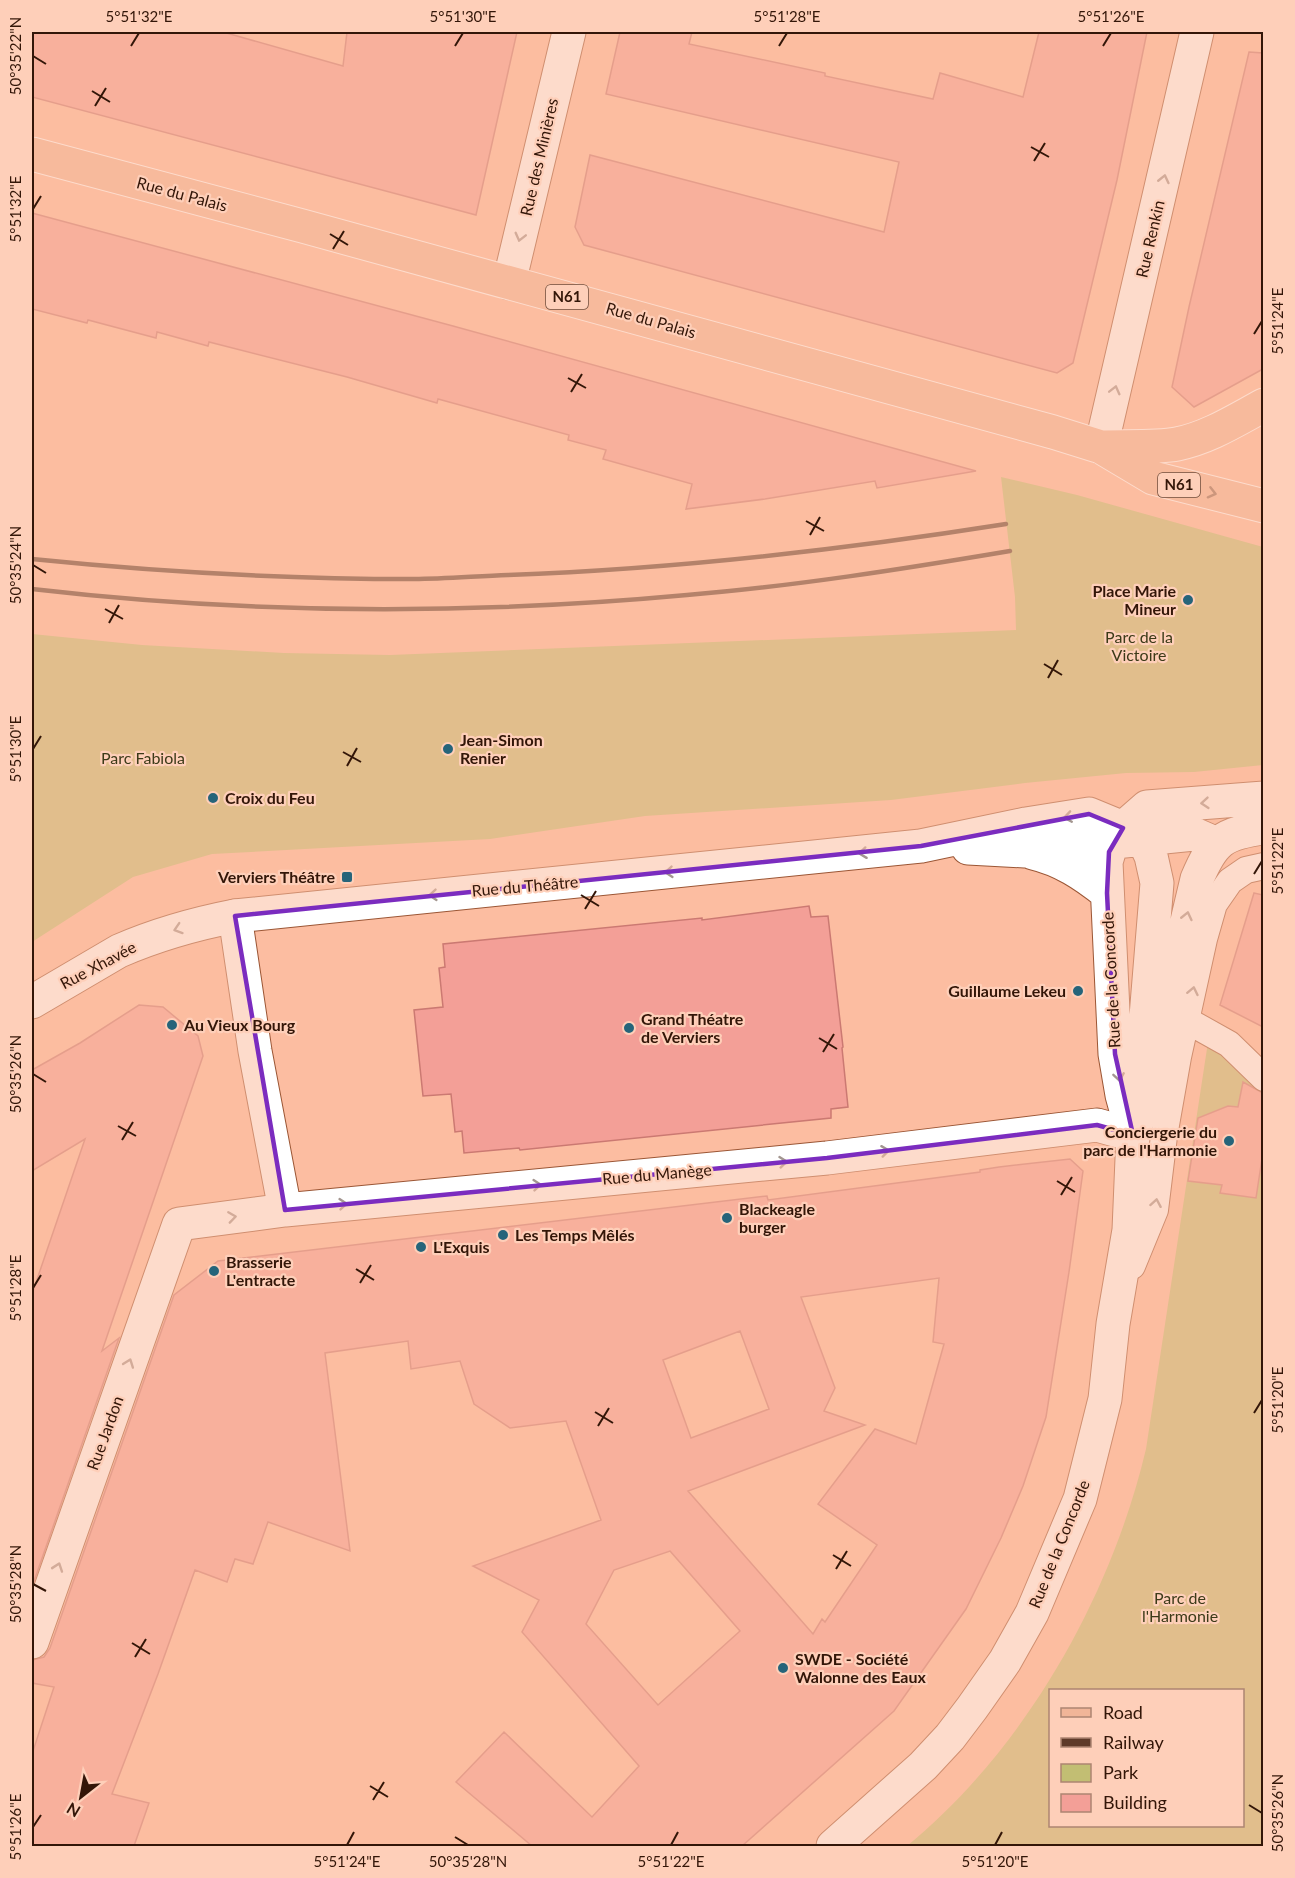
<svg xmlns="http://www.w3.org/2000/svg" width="1295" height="1878" viewBox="0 0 1295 1878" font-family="Lato,sans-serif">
	<rect width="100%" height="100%" fill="#fcbda1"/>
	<path fill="#c2be73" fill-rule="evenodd" d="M1001,477L1077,495L1263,547V765L1194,772L1126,773L1025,783L891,800L645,816L490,839L212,854L133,877L32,942V634L142,645L284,653L390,655L1016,630L1015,597Z
		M1208,1042L1228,1054L1263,1095V1846H907C1025,1749 1111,1597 1146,1449ZM1050,1690H1242V1826H1050Z"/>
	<path fill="#f39f97" stroke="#cb7972" stroke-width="1.5" fill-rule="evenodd" d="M32,32H223L343,66L347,32H517L476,215L32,97Z
		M620,32H692L689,44L825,73V76L933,99L940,73L1023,97L1039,32H1147L1117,180L1073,363L1057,373L584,245L575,227L590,155L884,232L899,162L606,94Z
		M1249,52L1263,53V369L1194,407L1172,387L1189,307Z
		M32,213L453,326L976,471L877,488L875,481L765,499L686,509L692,484L603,459L606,450L568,440L569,435L438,399L437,403L347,377L209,342L208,346L157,332L156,338L88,320L87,323L32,309Z
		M1254,893L1263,895V1027L1220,1005Z
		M809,906L811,917L828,916L843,1047L842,1048L848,1107L831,1109V1118L520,1150L519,1148L464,1153L462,1131L455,1132L451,1094L423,1096L414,1010L443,1007L439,968L445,967L443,944L702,918V920Z
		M139,1005L163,1007L198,1036L203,1056L102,1351L119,1338L32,1587V1294L85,1139L32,1171V1070L80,1043Z
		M1243,1082L1263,1093V1152L1256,1198L1220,1193L1222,1185L1188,1181L1198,1118L1228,1106L1238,1107Z
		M1070,1159L1083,1171L1069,1272L1046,1417L1023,1486L1001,1538L966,1609L894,1711L742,1846H532L456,1782L504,1732L592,1817L639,1766L522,1632L539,1600L473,1566L601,1520L566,1421L510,1428L474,1404L460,1361L411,1369L408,1341L325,1353L350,1551L268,1522L253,1564L235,1559L227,1582L195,1570L158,1674L112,1794L149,1803L134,1846H32V1754L54,1687L32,1683V1660L44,1657L50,1648L174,1295L218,1261L767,1196L768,1200L980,1172V1170L999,1167ZM939,1278L933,1342L944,1344L916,1444L875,1429L818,1504L877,1545L825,1622L822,1619L813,1634L688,1491L865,1425L824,1411L835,1388L801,1297ZM740,1331L769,1409L691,1438L663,1360ZM670,1551L740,1631L658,1705L586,1624L614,1570Z"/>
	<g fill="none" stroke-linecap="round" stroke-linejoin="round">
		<g stroke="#9b5635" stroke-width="28">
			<path id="lane" d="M1186,1020L1229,1044L1264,1078
				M1132,1266L1155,1210L1164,1136L1178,1057L1204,939L1214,904L1230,881L1246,870L1264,866"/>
		</g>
		<g stroke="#9b5635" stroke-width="35">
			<path id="street" d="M509,283L569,32
				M1101,447L1197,32
				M235,916L255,1051L285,1210
				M32,1642L179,1224L285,1210L827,1158L1097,1125L1133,1135"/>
		</g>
		<g stroke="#9b5635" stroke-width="35">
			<path id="secondary" d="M968,848L1025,851L1194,834L1217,844
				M1033,853C1062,860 1083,874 1107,893
				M32,1002L119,951C158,934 194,924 235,916L921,846L1026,824L1089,814L1123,828L1143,839L1151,856L1157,883L1145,1029L1147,1090
				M1133,1135L1122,1095L1115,1054L1106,862L1112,842L1123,828L1147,807L1264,798
				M833,1846L923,1766L950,1737L972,1708L1005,1661L1032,1613L1080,1499L1105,1399L1113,1324L1129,1230L1133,1135L1147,1090L1197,879C1213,841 1223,833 1264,828"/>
		</g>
		<g stroke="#fff" stroke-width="35">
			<path id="primary" d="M32,154C373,244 713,337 1053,432L1101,447L1153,478L1264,506
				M1101,447C1123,446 1157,448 1177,444C1208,438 1236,420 1264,405"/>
		</g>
		<use href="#lane" stroke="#fff" stroke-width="26"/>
		<use href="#street" stroke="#fff" stroke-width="33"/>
		<use href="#secondary" stroke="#fff" stroke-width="33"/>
		<use href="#primary" stroke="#f1b598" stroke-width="33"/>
		<path stroke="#5e3a29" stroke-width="4.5" d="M32,559C159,572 287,579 414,579C445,579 477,576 508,575C675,569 841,550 1006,524
			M32,589C247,614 471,615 687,595C795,586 903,569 1010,551"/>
	</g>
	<defs><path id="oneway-chevron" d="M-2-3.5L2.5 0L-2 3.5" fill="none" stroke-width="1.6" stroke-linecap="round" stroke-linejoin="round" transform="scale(1.5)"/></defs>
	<g stroke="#a39690">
		<use href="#oneway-chevron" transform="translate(1164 179) rotate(-77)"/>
		<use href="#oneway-chevron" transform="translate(520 237) rotate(104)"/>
		<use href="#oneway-chevron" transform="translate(1115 390) rotate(-76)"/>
		<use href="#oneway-chevron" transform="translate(1205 803) rotate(175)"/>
		<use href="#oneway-chevron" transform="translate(1068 817) rotate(171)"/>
		<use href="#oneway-chevron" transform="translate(863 853) rotate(173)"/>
		<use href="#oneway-chevron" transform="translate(669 872) rotate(175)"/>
		<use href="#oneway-chevron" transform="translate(433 895) rotate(175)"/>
		<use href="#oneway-chevron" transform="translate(1187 916) rotate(-77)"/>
		<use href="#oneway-chevron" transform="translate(178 929) rotate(162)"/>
		<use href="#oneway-chevron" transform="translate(1193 991) rotate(-78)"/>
		<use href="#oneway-chevron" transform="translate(1119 1077) rotate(81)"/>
		<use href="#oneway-chevron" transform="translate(885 1151) rotate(-7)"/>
		<use href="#oneway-chevron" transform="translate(783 1162) rotate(-6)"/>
		<use href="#oneway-chevron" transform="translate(537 1185) rotate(-5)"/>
		<use href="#oneway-chevron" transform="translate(1156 1203) rotate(-80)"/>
		<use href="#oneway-chevron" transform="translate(343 1204) rotate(-5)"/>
		<use href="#oneway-chevron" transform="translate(232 1217) rotate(-8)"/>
		<use href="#oneway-chevron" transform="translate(129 1363) rotate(-70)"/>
		<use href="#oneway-chevron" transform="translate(58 1567) rotate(-71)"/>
	</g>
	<use stroke="#926650" href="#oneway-chevron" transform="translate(1212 493) rotate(14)"/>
	<path d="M0 0H1295V1878H0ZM1089,814L1123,828L1109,852L1107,893L1115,1054L1133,1135L1097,1125L827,1158L285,1210L235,916L921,846Z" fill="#fcbda1" fill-opacity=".55" fill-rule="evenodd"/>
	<path fill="none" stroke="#7b2cbf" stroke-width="4.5" stroke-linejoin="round" d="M1089,814L1123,828L1109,852L1107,893L1115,1054L1133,1135L1097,1125L827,1158L285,1210L235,916L921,846Z"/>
	<path fill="none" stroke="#331608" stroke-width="2" d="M131,46L139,33M455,46L463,33M779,46L787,33M1103,46L1111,33M33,56L46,64M92,91L110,102M95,106L106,88M1031,147L1049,157M1034,161L1045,143M33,209L41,196M330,234L348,245M333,249L344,231M1254,334L1262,321M568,378L586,388M571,392L582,374M806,521L824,531M810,535L820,517M33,565L46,573M105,609L123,619M109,623L119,605M1044,664L1062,675M1048,678L1058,660M33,749L41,736M343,752L361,762M347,766L357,748M1254,874L1262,861M581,895L599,906M585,909L596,891M819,1038L837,1049M823,1052L834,1034M33,1074L46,1082M118,1126L136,1136M122,1140L133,1122M1057,1181L1075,1192M1061,1195L1072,1177M356,1269L374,1280M360,1283L371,1265M33,1288L41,1275M595,1412L613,1423M1254,1413L1262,1400M598,1426L609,1408M833,1555L851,1566M836,1569L847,1551M33,1584L46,1591M132,1643L150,1654M135,1657L146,1639M370,1786L388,1797M373,1800L384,1782M1249,1805L1262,1813M33,1827L41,1815M455,1837L468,1845M347,1845L354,1832M671,1845L678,1832M995,1845L1002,1832"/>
	<g fill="#26647a" stroke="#fecfb9" stroke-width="2">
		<circle cx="1188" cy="600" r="6"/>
		<circle cx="448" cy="749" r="6"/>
		<circle cx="213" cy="798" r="6"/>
		<rect x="341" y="871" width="12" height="12" rx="3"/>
		<circle cx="1078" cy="991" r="6"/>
		<circle cx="172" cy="1025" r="6"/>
		<circle cx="629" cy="1028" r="6"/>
		<circle cx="1229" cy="1141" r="6"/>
		<circle cx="727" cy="1218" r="6"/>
		<circle cx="503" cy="1235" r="6"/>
		<circle cx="421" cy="1247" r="6"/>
		<circle cx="214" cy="1271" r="6"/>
		<circle cx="783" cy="1668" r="6"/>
	</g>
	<g text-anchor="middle" stroke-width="4.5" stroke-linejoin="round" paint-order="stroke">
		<g fill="#fecfb9" stroke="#704e3d" stroke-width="1.5">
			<rect x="546" y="285" width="42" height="24" rx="4.5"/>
			<rect x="1158" y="473" width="42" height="24" rx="4.5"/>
		</g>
		<g font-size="15" font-weight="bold" fill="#331608">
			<text x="567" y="302">N61</text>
			<text x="1179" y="490">N61</text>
		</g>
		<g font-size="16" fill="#331608" stroke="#fecfb9">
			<text transform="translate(539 157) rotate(-77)" y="6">Rue des Minières</text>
			<text transform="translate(182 194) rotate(15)" y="6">Rue du Palais</text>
			<text transform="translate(1150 239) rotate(-77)" y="6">Rue Renkin</text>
			<text transform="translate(651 320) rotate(16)" y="6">Rue du Palais</text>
			<text transform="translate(525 886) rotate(-5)" y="6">Rue du Théâtre</text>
			<text transform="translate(98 965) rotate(-28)" y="6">Rue Xhavée</text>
			<text transform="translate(1111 980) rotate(-93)" y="6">Rue de la Concorde</text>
			<text transform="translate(657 1174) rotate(-5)" y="6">Rue du Manège</text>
			<text transform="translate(105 1433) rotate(-70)" y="6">Rue Jardon</text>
			<text transform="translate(1059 1544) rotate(-68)" y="6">Rue de la Concorde</text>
		</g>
		<g font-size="16" font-weight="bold" fill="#331608" stroke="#fecfb9" text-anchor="start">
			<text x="1176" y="597" text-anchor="end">Place Marie<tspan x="1176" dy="18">Mineur</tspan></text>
			<text x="460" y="746">Jean-Simon<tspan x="460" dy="18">Renier</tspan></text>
			<text x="225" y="804">Croix du Feu</text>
			<text x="335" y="883" text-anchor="end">Verviers Théâtre</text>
			<text x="1066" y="997" text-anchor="end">Guillaume Lekeu</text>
			<text x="641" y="1025">Grand Théatre<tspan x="641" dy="18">de Verviers</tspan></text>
			<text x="184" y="1031">Au Vieux Bourg</text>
			<text x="1217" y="1138" text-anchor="end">Conciergerie du<tspan x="1217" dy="18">parc de l'Harmonie</tspan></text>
			<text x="739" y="1215">Blackeagle<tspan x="739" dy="18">burger</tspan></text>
			<text x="515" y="1241">Les Temps Mêlés</text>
			<text x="433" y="1253">L'Exquis</text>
			<text x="226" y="1268">Brasserie<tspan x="226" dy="18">L'entracte</tspan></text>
			<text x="795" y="1665">SWDE - Société<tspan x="795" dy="18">Walonne des Eaux</tspan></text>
		</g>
		<g font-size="16" fill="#3c3a18" stroke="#fecfb9">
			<text x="1139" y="643">Parc de la<tspan x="1139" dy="18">Victoire</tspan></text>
			<text x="143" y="764">Parc Fabiola</text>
			<text x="1180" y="1604">Parc de<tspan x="1180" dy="18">l'Harmonie</tspan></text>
		</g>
	</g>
	<rect width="1295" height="1878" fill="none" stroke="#fecfb9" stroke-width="66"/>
	<rect x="1049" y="1689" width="195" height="138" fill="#fecfb9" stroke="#ad8572" stroke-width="1.5"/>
	<rect x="1061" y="1708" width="30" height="9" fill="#f1b598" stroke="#ad8572" stroke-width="1.5"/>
	<text x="1103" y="1719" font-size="18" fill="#331608">Road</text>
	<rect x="1061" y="1738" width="30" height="9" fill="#5e3a29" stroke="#ad8572" stroke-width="1.5"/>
	<text x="1103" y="1749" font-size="18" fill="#331608">Railway</text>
	<rect x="1061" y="1764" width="30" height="18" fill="#c2be73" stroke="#ad8572" stroke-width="1.5"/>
	<text x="1103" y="1779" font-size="18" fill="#331608">Park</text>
	<rect x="1061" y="1794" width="30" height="18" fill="#f39f97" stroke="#ad8572" stroke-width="1.5"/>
	<text x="1103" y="1809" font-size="18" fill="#331608">Building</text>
	<g transform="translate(81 1797) rotate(211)" stroke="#fecfb9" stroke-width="4.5" paint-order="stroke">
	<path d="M0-4.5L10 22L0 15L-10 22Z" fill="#331608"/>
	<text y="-9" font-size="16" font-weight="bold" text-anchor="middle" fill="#331608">N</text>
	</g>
	<rect x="33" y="33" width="1229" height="1812" fill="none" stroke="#331608" stroke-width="2"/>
	<g font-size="15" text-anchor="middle" fill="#331608">
		<text x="139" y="22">5°51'32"E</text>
		<text x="463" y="22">5°51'30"E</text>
		<text x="787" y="22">5°51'28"E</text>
		<text x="1111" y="22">5°51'26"E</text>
		<text transform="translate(16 56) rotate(-90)" y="5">50°35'22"N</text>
		<text transform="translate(16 209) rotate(-90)" y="5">5°51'32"E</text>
		<text transform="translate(1278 321) rotate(-90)" y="5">5°51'24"E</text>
		<text transform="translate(16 565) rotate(-90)" y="5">50°35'24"N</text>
		<text transform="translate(16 749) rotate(-90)" y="5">5°51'30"E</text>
		<text transform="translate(1278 861) rotate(-90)" y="5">5°51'22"E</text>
		<text transform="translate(16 1074) rotate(-90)" y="5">50°35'26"N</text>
		<text transform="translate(16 1288) rotate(-90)" y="5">5°51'28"E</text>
		<text transform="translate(1278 1400) rotate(-90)" y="5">5°51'20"E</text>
		<text transform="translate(16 1584) rotate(-90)" y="5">50°35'28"N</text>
		<text transform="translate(1278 1813) rotate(-90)" y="5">50°35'26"N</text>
		<text transform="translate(16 1827) rotate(-90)" y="5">5°51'26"E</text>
		<text x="347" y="1867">5°51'24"E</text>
		<text x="468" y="1867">50°35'28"N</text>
		<text x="671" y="1867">5°51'22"E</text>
		<text x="995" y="1867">5°51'20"E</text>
	</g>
</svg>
